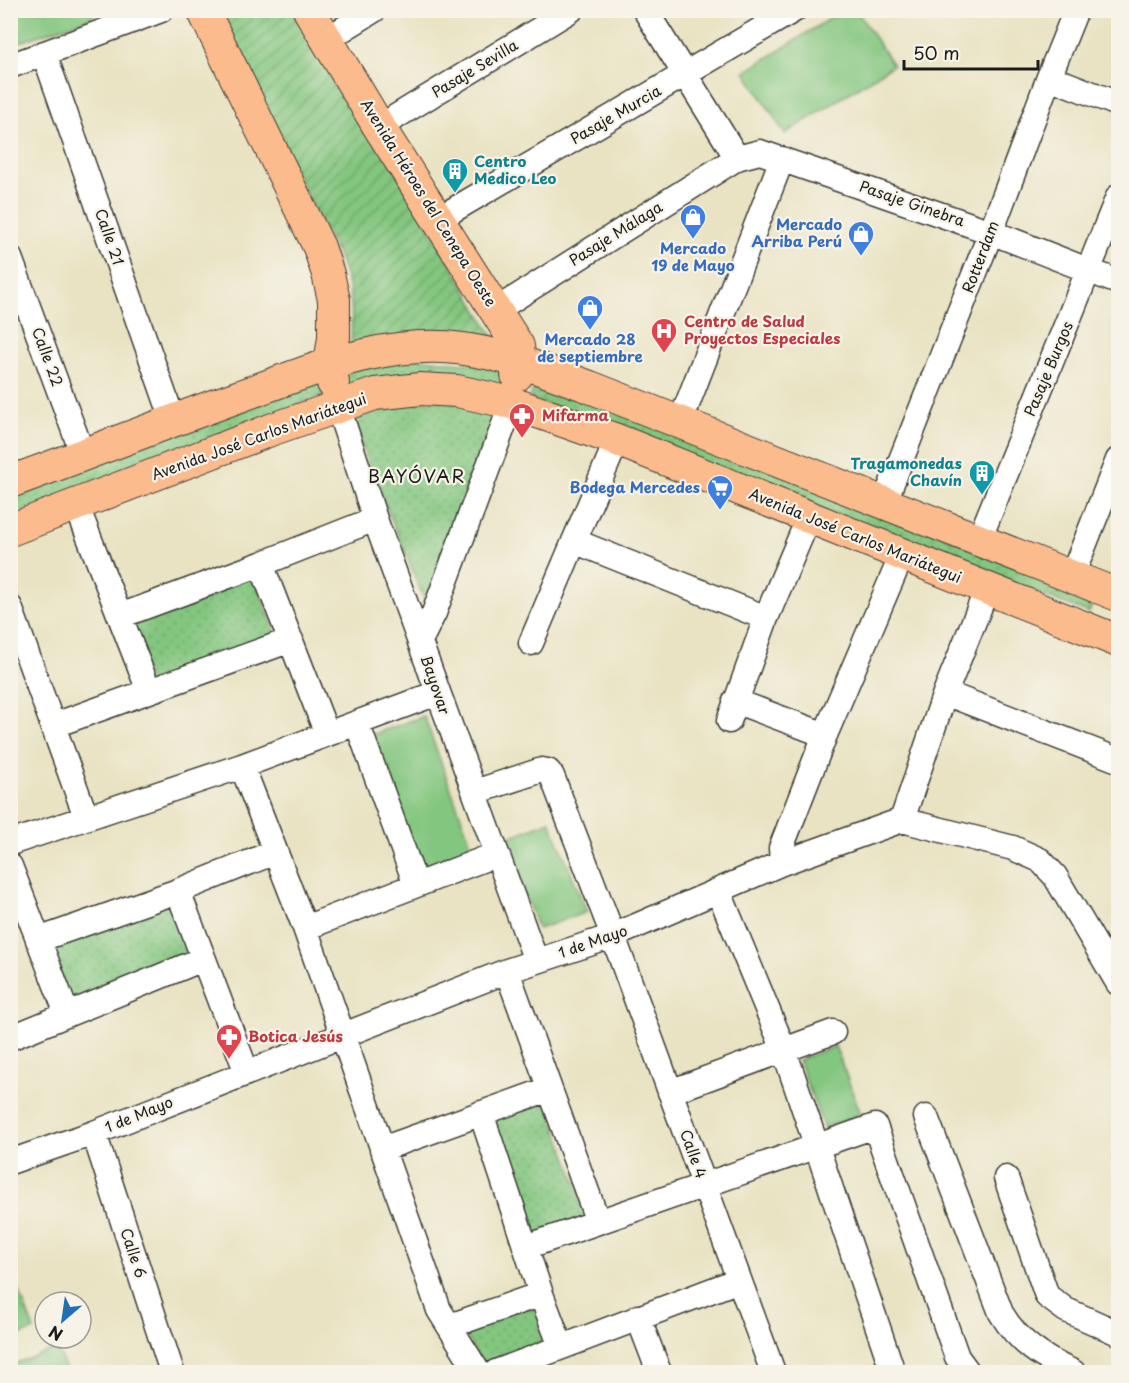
<svg xmlns="http://www.w3.org/2000/svg" width="1129" height="1383" viewBox="0 0 1129 1383" font-family="'Playpen Sans',sans-serif">
	<defs>
		<pattern id="grass-dots" width="8" height="8" patternUnits="userSpaceOnUse" patternTransform="scale(1.5)"><rect width="8" height="8" fill="#83c67f"/><path d="M2 2h.1M6 6h.1" fill="none" stroke="#6aa067" stroke-width="1.8" stroke-linecap="round"/></pattern>
		<pattern id="garden-furrows" width="10" height="10" patternUnits="userSpaceOnUse" patternTransform="scale(1.5)"><rect width="10" height="10" fill="#83c67f"/><path d="M-1 1l2-2M0 10L10 0M9 11l2-2" fill="none" stroke="#6aa067"/></pattern>
	</defs>
	<rect width="100%" height="100%" fill="#f7f3e8"/>
	<filter id="ink" filterUnits="userSpaceOnUse"><feTurbulence type="fractalNoise" baseFrequency=".0167" numOctaves="2"/><feDisplacementMap in="SourceGraphic" scale="12" xChannelSelector="R" yChannelSelector="G"/><feConvolveMatrix kernelMatrix="1 2 1 2 8 2 1 2 1" color-interpolation-filters="sRGB"/></filter>
	<filter id="wash" filterUnits="userSpaceOnUse"><feTurbulence type="fractalNoise" baseFrequency=".008" numOctaves="4" result="noise"/><feDisplacementMap in="SourceGraphic" scale="24" xChannelSelector="R" yChannelSelector="G"/><feGaussianBlur stdDeviation="1.35" result="paint"/><feColorMatrix in="noise" values="0 0 0 0 0 0 0 0 0 0 0 0 0 0 0 0 0 1.4 0 .05"/><feComposite in="paint" operator="in"/></filter>
	<g filter="url(#wash)">
		<rect width="100%" height="100%" fill="#e9e3c3"/>
		<path fill="url(#grass-dots)" stroke="#50714e" stroke-width="1.5" d="M395,356L511,368L504,387C482,380 459,373 436,373C404,374 371,384 340,391L336,369Z
			M318,374L323,395L11,516V494Z
			M537,379L1096,595L1089,613L530,398Z
			M447,399L500,409L426,604L349,416L395,404Z
			M252,572L278,638L151,686L126,622Z
			M175,900L196,955L71,1004L48,944Z
			M545,1096L590,1220L530,1242L487,1118Z
			M539,1299L549,1340L482,1366L463,1329Z"/>
		<path fill="url(#garden-furrows)" stroke="#50714e" stroke-width="1.5" d="M214,11H303L497,343L351,345C353,307 352,288 337,254Z"/>
		<path fill="#83c67f" stroke="#50714e" stroke-width="1.5" d="M843,10L857,11L893,65L785,134L745,72Z
			M10,11L11,10L100,11L87,19L11,45Z
			M424,716L474,852L418,872L368,736Z
			M550,821L587,912L538,929L504,839Z
			M835,1046L861,1114L824,1128L798,1060Z
			M18,1288L34,1330L11,1339V1291Z
			M57,1348L67,1372H11V1365Z"/>
	</g>
	<g filter="url(#ink)">
		<g fill="none" stroke-linecap="round" stroke-linejoin="round">
			<g stroke="#3b3a35" stroke-width="27">
				<path id="minor" d="M645,10L737,158
					M327,39L374,10
					M44,53L173,420
					M10,66L161,10
					M1049,77L1118,104
					M379,127L571,10
					M438,219L794,10
					M10,258L83,455
					M496,310L737,158L760,152L991,232L1118,282
					M338,407L375,519L536,961
					M680,423L782,159
					M884,503L991,232L1049,77L1076,10
					M76,504L149,691
					M979,540L1118,197
					M574,541L766,618
					M261,564L327,734
					M1072,576L1118,460
					M10,607L86,817
					M120,616L261,564L375,519
					M420,641L434,613L512,403
					M531,643L617,440
					M945,693L1118,760
					M735,701L825,735
					M729,721L766,618L809,517
					M357,723L416,885
					M52,726L291,640
					M242,766L305,928L439,1310L478,1372
					M475,792L542,770L548,771L552,776L613,936L773,1372
					M902,820L945,693L987,589
					M10,843L242,766L437,693
					M782,863L781,848L825,735L902,555
					M10,866L67,1014
					M178,891L247,1073
					M719,892L784,1050L893,1372
					M305,928L497,854
					M38,940L178,891L275,852
					M507,971L598,1222
					M10,1038L203,959
					M670,1092L833,1032
					M481,1113L541,1294L561,1347
					M926,1117L1001,1313C1018,1342 1042,1358 1073,1372
					M94,1133L172,1372
					M382,1149L549,1089
					M10,1162L94,1133L507,971L613,936L782,863L902,820L1013,848L1040,860L1055,876L1118,983
					M1006,1178L1047,1296L1066,1310L1118,1333
					M526,1247L875,1126L957,1357L968,1372
					M638,1317L659,1372
					M450,1326L541,1294
					M496,1372L739,1280"/>
			</g>
			<g stroke="#3b3a35" stroke-width="34">
				<path id="major" d="M203,10L319,247L328,274L334,300V337L330,364L333,383
					M309,10L379,127L518,346L520,362L517,375
					M10,482C87,454 163,424 240,396C313,370 385,338 464,349C508,355 548,372 590,387L1118,595
					M10,530L273,429L375,394L420,389L457,391L512,403L617,440L1118,641"/>
			</g>
			<use href="#minor" stroke="#fff" stroke-width="24"/>
			<use href="#major" stroke="#fbbb8c" stroke-width="32"/>
		</g>
	</g>
	<defs>
		<g id="building-pin" transform="scale(1.35)"><path d="M0 17L-7.5 6A9.5 9.5 0 1 1 7.5 6Z" fill="#0f9aa8" stroke="#f7f3e8"/><path d="M-4-6H4V6H1V3H-1V6H-4ZM-2.5-4.3h1.7v1.8h-1.7ZM.8-4.3h1.7v1.8H.8ZM-2.5-1h1.7V.8h-1.7ZM.8-1h1.7V.8H.8Z" fill="#fff"/></g>
		<g id="shop-pin" transform="scale(1.35)"><path d="M0 17L-7.5 6A9.5 9.5 0 1 1 7.5 6Z" fill="#3f7fe0" stroke="#f7f3e8"/><path d="M-5-2.5h2.3a2.7 3.5 0 0 1 5.4 0H5L5.5 6h-11ZM-1.5-2.5h3a1.5 2.3 0 0 0-3 0Z" fill="#fff"/></g>
		<g id="hospital-pin" transform="scale(1.35)"><path d="M0 17L-7.5 6A9.5 9.5 0 1 1 7.5 6Z" fill="#e0444e" stroke="#f7f3e8"/><path d="M-5-5h3v3.5h4V-5h3V5h-3V1.5h-4V5h-3Z" fill="#fff"/></g>
		<g id="pharmacy-pin" transform="scale(1.35)"><path d="M0 17L-7.5 6A9.5 9.5 0 1 1 7.5 6Z" fill="#e0444e" stroke="#f7f3e8"/><path d="M-2-6h4v4h4v4h-4v4h-4v-4h-4v-4h4Z" fill="#fff"/></g>
		<g id="supermarket-pin" transform="scale(1.35)"><path d="M0 17L-7.5 6A9.5 9.5 0 1 1 7.5 6Z" fill="#3f7fe0" stroke="#f7f3e8"/><path d="M-6-5.5h2.5l.6 2H6L4.5 2H-2.5L-4.4-4H-6ZM-1.5 3.2a1.3 1.3 0 1 0 .1 0ZM3 3.2a1.3 1.3 0 1 0 .1 0Z" fill="#fff"/></g>
	</defs>
	<g fill-rule="evenodd">
		<use href="#building-pin" x="455" y="171"/>
		<use href="#shop-pin" x="693" y="217"/>
		<use href="#shop-pin" x="861" y="234"/>
		<use href="#shop-pin" x="590" y="308"/>
		<use href="#hospital-pin" x="664" y="331"/>
		<use href="#pharmacy-pin" x="522" y="416"/>
		<use href="#building-pin" x="982" y="473"/>
		<use href="#supermarket-pin" x="720" y="488"/>
		<use href="#pharmacy-pin" x="229" y="1037"/>
	</g>
	<g text-anchor="middle" stroke-width="4.5" stroke-linejoin="round" paint-order="stroke">
		<g font-size="15" fill="#1c1c1c" stroke="#f7f3e8">
			<text transform="translate(475 69) rotate(-31)" y="5">Pasaje Sevilla</text>
			<text transform="translate(616 115) rotate(-30)" y="5">Pasaje Murcia</text>
			<text transform="translate(428 203) rotate(58)" y="5">Avenida Héroes del Cenepa Oeste</text>
			<text transform="translate(912 204) rotate(19)" y="5">Pasaje Ginebra</text>
			<text transform="translate(616 234) rotate(-32)" y="5">Pasaje Málaga</text>
			<text transform="translate(109 237) rotate(71)" y="5">Calle 21</text>
			<text transform="translate(981 257) rotate(-69)" y="5">Rotterdam</text>
			<text transform="translate(47 357) rotate(70)" y="5">Calle 22</text>
			<text transform="translate(1049 369) rotate(-67)" y="5">Pasaje Burgos</text>
			<text transform="translate(259 437) rotate(-20)" y="5">Avenida José Carlos Mariátegui</text>
			<text transform="translate(855 536) rotate(22)" y="5">Avenida José Carlos Mariátegui</text>
			<text transform="translate(435 685) rotate(71)" y="5">Bayovar</text>
			<text transform="translate(593 942) rotate(-19)" y="5">1 de Mayo</text>
			<text transform="translate(139 1115) rotate(-22)" y="5">1 de Mayo</text>
			<text transform="translate(693 1154) rotate(70)" y="5">Calle 4</text>
			<text transform="translate(133 1253) rotate(72)" y="5">Calle 6</text>
		</g>
		<g font-size="15" font-weight="bold" fill="#0d838f" stroke="#f7f3e8" text-anchor="start">
			<text x="474" y="167">Centro<tspan x="474" dy="17">Medico Leo</tspan></text>
			<text x="962" y="469" text-anchor="end">Tragamonedas<tspan x="962" dy="17">Chavín</tspan></text>
		</g>
		<g font-size="15" font-weight="bold" fill="#366cbe" stroke="#f7f3e8" text-anchor="end">
			<text x="842" y="230">Mercado<tspan x="842" dy="17">Arriba Perú</tspan></text>
			<text x="693" y="254" text-anchor="middle">Mercado<tspan x="693" dy="17">19 de Mayo</tspan></text>
			<text x="590" y="345" text-anchor="middle">Mercado 28<tspan x="590" dy="17">de septiembre</tspan></text>
			<text x="700" y="493">Bodega Mercedes</text>
		</g>
		<g font-size="15" font-weight="bold" fill="#be3a42" stroke="#f7f3e8" text-anchor="start">
			<text x="684" y="327">Centro de Salud<tspan x="684" dy="17">Proyectos Especiales</tspan></text>
			<text x="542" y="421">Mifarma</text>
			<text x="248" y="1042">Botica Jesús</text>
		</g>
		<g font-size="18" letter-spacing="1.5" fill="#1c1c1c" stroke="#f7f3e8">
			<text x="417" y="483">BAYÓVAR</text>
		</g>
	</g>
	<rect width="1129" height="1383" fill="none" stroke="#f7f3e8" stroke-width="36"/>
	<g transform="translate(63 1320) rotate(209)"><circle r="28" fill="#f7f3e8" stroke="#9f9d96" stroke-width="1.5"/>
	<path d="M0-4.5L10 22L0 15L-10 22Z" fill="#1f6fb2"/>
	<text y="-9" font-size="16" font-weight="bold" text-anchor="middle" fill="#1c1c1c">N</text>
	</g>
	<path d="M904 60v9h134v-9" fill="none" stroke="#1c1c1c" stroke-width="3"/>
	<text x="913" y="60" font-size="18" fill="#1c1c1c" stroke="#f7f3e8" stroke-width="4.5" paint-order="stroke">50 m</text>
</svg>
